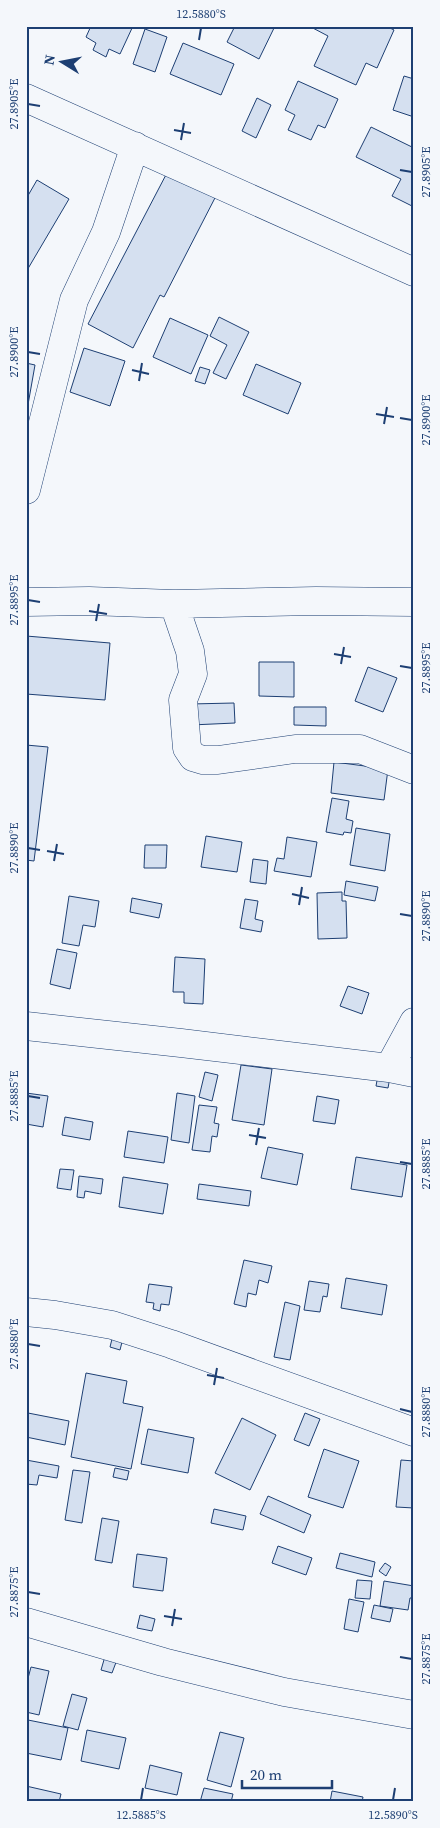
<svg xmlns="http://www.w3.org/2000/svg" width="440" height="1828" viewBox="0 0 440 1828" font-family="'Source Serif 4',serif">
	<rect width="100%" height="100%" fill="#f4f7fb"/>
	<path fill="#d5e0f0" stroke="#1d3f73" d="M91,26H133L120,54L109,49L106,57L93,50L96,43L86,37Z
		M235,26H275L259,59L227,42Z
		M309,26H386L394,30L377,68L366,63L356,85L314,66L328,36Z
		M145,29L167,37L155,72L133,64Z
		M183,43L234,64L221,95L170,74Z
		M404,76L414,79V117L393,110Z
		M298,81L338,99L325,128L318,125L311,140L288,130L295,115L285,110Z
		M257,98L271,105L256,138L242,131Z
		M371,127L414,148V207L392,196L401,179L356,157Z
		M169,169L217,194L164,297L160,295L133,348L88,324Z
		M37,180L69,199L26,272V199Z
		M219,317L249,332L226,379L213,373L227,345L210,336Z
		M170,318L208,335L191,374L153,357Z
		M84,348L125,361L110,406L70,392Z
		M26,363L35,365L26,416Z
		M256,364L301,383L288,414L243,395Z
		M200,367L210,370L205,384L195,381Z
		M26,636L110,643L105,700L26,694Z
		M259,662H294V697L259,696Z
		M368,667L397,678L383,712L355,701Z
		M234,703L235,723L191,725L190,704Z
		M294,707H326V726L294,725Z
		M26,745L48,747L34,861L26,860Z
		M334,762L388,769L384,800L331,793Z
		M332,798L349,801L346,819L353,821L351,833L344,832L343,835L326,832Z
		M356,828L390,834L385,871L350,865Z
		M206,836L242,842L237,872L201,867Z
		M287,837L317,842L311,877L274,871L277,858L284,859Z
		M145,845H167L166,868H144Z
		M253,859L268,861L266,884L250,882Z
		M346,881L378,887L375,901L344,895Z
		M342,892V901H346L347,938L318,939L317,893Z
		M69,896L99,901L95,927L83,925L79,946L62,943Z
		M132,898L162,904L159,918L130,912Z
		M245,899L258,901L255,919L263,921L261,932L240,928Z
		M57,949L77,953L70,989L50,984Z
		M175,957L205,959L203,1004L184,1003V992H173Z
		M348,986L369,993L362,1014L340,1006Z
		M241,1065L272,1069L264,1125L232,1120Z
		M205,1072L218,1075L212,1101L199,1097Z
		M378,1075L390,1077L388,1088L376,1086Z
		M26,1093L48,1096L43,1127L26,1124Z
		M177,1093L195,1096L189,1143L171,1140Z
		M317,1096L339,1100L335,1124L313,1121Z
		M199,1105L217,1107L214,1123L219,1124L217,1137L212,1136L210,1152L192,1150Z
		M65,1117L93,1122L90,1140L62,1135Z
		M128,1131L168,1137L164,1163L124,1157Z
		M268,1147L303,1154L297,1185L261,1178Z
		M356,1157L407,1165L402,1197L351,1189Z
		M60,1169L74,1170L71,1190L57,1188Z
		M79,1176L103,1179L101,1194L85,1191L84,1198L77,1197Z
		M123,1177L168,1184L163,1214L119,1207Z
		M199,1184L251,1191L249,1206L197,1199Z
		M244,1260L272,1266L268,1283L259,1280L256,1295L248,1293L246,1307L234,1304Z
		M346,1278L387,1285L382,1315L341,1308Z
		M309,1281L329,1284L327,1297L323,1296L320,1312L304,1310Z
		M149,1284L172,1287L169,1305L161,1304L160,1311L153,1309L154,1303L146,1302Z
		M285,1302L300,1306L290,1360L274,1357Z
		M113,1335L123,1338L120,1350L110,1347Z
		M86,1373L127,1381L123,1403L143,1407L131,1469L71,1457Z
		M28,1413L69,1421L65,1445L26,1437Z
		M305,1413L320,1419L309,1446L294,1440Z
		M242,1418L276,1435L250,1490L215,1473Z
		M148,1429L194,1438L188,1473L141,1464Z
		M324,1449L359,1461L343,1508L308,1497Z
		M26,1460L59,1466L57,1478L39,1475L37,1485L26,1484Z
		M401,1460L414,1461V1508L396,1507Z
		M115,1468L129,1471L127,1480L113,1477Z
		M73,1470L90,1472L82,1523L65,1520Z
		M268,1496L311,1515L304,1533L260,1514Z
		M214,1509L246,1516L243,1530L211,1523Z
		M102,1518L119,1521L112,1563L95,1560Z
		M278,1546L312,1558L306,1575L272,1563Z
		M340,1553L375,1562L372,1577L336,1568Z
		M137,1554L167,1558L163,1591L133,1587Z
		M385,1563L391,1567L386,1576L379,1571Z
		M357,1580L372,1581L370,1599L355,1598Z
		M384,1581L414,1586V1598H410L408,1610L380,1606Z
		M349,1599L364,1602L358,1632L344,1629Z
		M374,1605L393,1609L390,1622L371,1618Z
		M140,1615L155,1619L152,1631L137,1628Z
		M106,1653L118,1657L112,1673L101,1670Z
		M31,1667L49,1671L39,1715L26,1712V1686Z
		M72,1694L87,1698L78,1730L63,1726Z
		M28,1720L68,1728L61,1760L26,1753V1729Z
		M87,1730L126,1738L119,1769L81,1761Z
		M220,1732L244,1738L231,1787L207,1780Z
		M150,1765L182,1773L177,1795L145,1788Z
		M26,1786L61,1794L59,1802H26Z
		M204,1788L233,1794L231,1802H200Z
		M332,1791L363,1797L362,1802H330Z"/>
	<g fill="none" stroke-linecap="round" stroke-linejoin="round">
		<g stroke="#1d3f73" stroke-width="29">
			<path id="minor" d="M26,98L414,272
				M26,490L74,300L106,232L135,146
				M26,602L89,601L174,604L316,601L414,602
				M174,604L190,651L193,674L183,700L187,748L193,757L203,760H218L295,749H360L414,770
				M26,1026L181,1043L389,1068L414,1073
				M389,1068L414,1022
				M26,1312L55,1315L112,1325L171,1344L414,1432
				M26,1622L163,1662L284,1692L414,1715"/>
		</g>
		<use href="#minor" stroke="#f4f7fb" stroke-width="28"/>
	</g>
	<path fill="none" stroke="#1d3f73" stroke-width="2" d="M199,40L201,28M28,104L40,106M174,130L191,133M181,140L184,123M400,170L412,172M28,352L40,354M132,370L149,374M139,381L142,363M376,414L394,417M400,418L412,420M384,424L387,407M28,600L40,602M89,611L107,614M96,621L99,604M334,654L351,657M341,664L344,647M400,666L412,668M28,848L40,850M47,851L64,854M54,861L57,844M292,894L309,898M299,905L302,887M400,914L412,916M28,1096L40,1098M249,1135L266,1138M256,1145L259,1128M400,1162L412,1164M28,1344L40,1346M207,1375L224,1378M214,1385L217,1368M400,1409L412,1412M28,1592L40,1594M164,1616L182,1619M172,1626L175,1609M400,1657L412,1659M141,1800L143,1788M393,1800L395,1788"/>
	<rect width="440" height="1828" fill="none" stroke="#f4f7fb" stroke-width="55"/>
	<g transform="translate(62 62) rotate(280)" stroke="#f4f7fb" stroke-width="4" paint-order="stroke">
	<path d="M0-4L9 19L0 12L-9 19Z" fill="#1d3f73"/>
	<text y="-8" font-size="14" font-weight="bold" text-anchor="middle" fill="#1d3f73">N</text>
	</g>
	<path d="M242 1780v8h90v-8" fill="none" stroke="#1d3f73" stroke-width="2.5"/>
	<text x="250" y="1780" font-size="15" fill="#1d3f73" stroke="#f4f7fb" stroke-width="4" paint-order="stroke">20 m</text>
	<rect x="28" y="28" width="384" height="1772" fill="none" stroke="#1d3f73" stroke-width="2"/>
	<g font-size="12" text-anchor="middle" fill="#1d3f73">
		<text x="201" y="18">12.5880°S</text>
		<text transform="translate(14 104) rotate(-90)" y="4">27.8905°E</text>
		<text transform="translate(426 172) rotate(-90)" y="4">27.8905°E</text>
		<text transform="translate(14 352) rotate(-90)" y="4">27.8900°E</text>
		<text transform="translate(426 420) rotate(-90)" y="4">27.8900°E</text>
		<text transform="translate(14 600) rotate(-90)" y="4">27.8895°E</text>
		<text transform="translate(426 668) rotate(-90)" y="4">27.8895°E</text>
		<text transform="translate(14 848) rotate(-90)" y="4">27.8890°E</text>
		<text transform="translate(426 916) rotate(-90)" y="4">27.8890°E</text>
		<text transform="translate(14 1096) rotate(-90)" y="4">27.8885°E</text>
		<text transform="translate(426 1164) rotate(-90)" y="4">27.8885°E</text>
		<text transform="translate(14 1344) rotate(-90)" y="4">27.8880°E</text>
		<text transform="translate(426 1412) rotate(-90)" y="4">27.8880°E</text>
		<text transform="translate(14 1592) rotate(-90)" y="4">27.8875°E</text>
		<text transform="translate(426 1659) rotate(-90)" y="4">27.8875°E</text>
		<text x="141" y="1819">12.5885°S</text>
		<text x="393" y="1819">12.5890°S</text>
	</g>
</svg>
